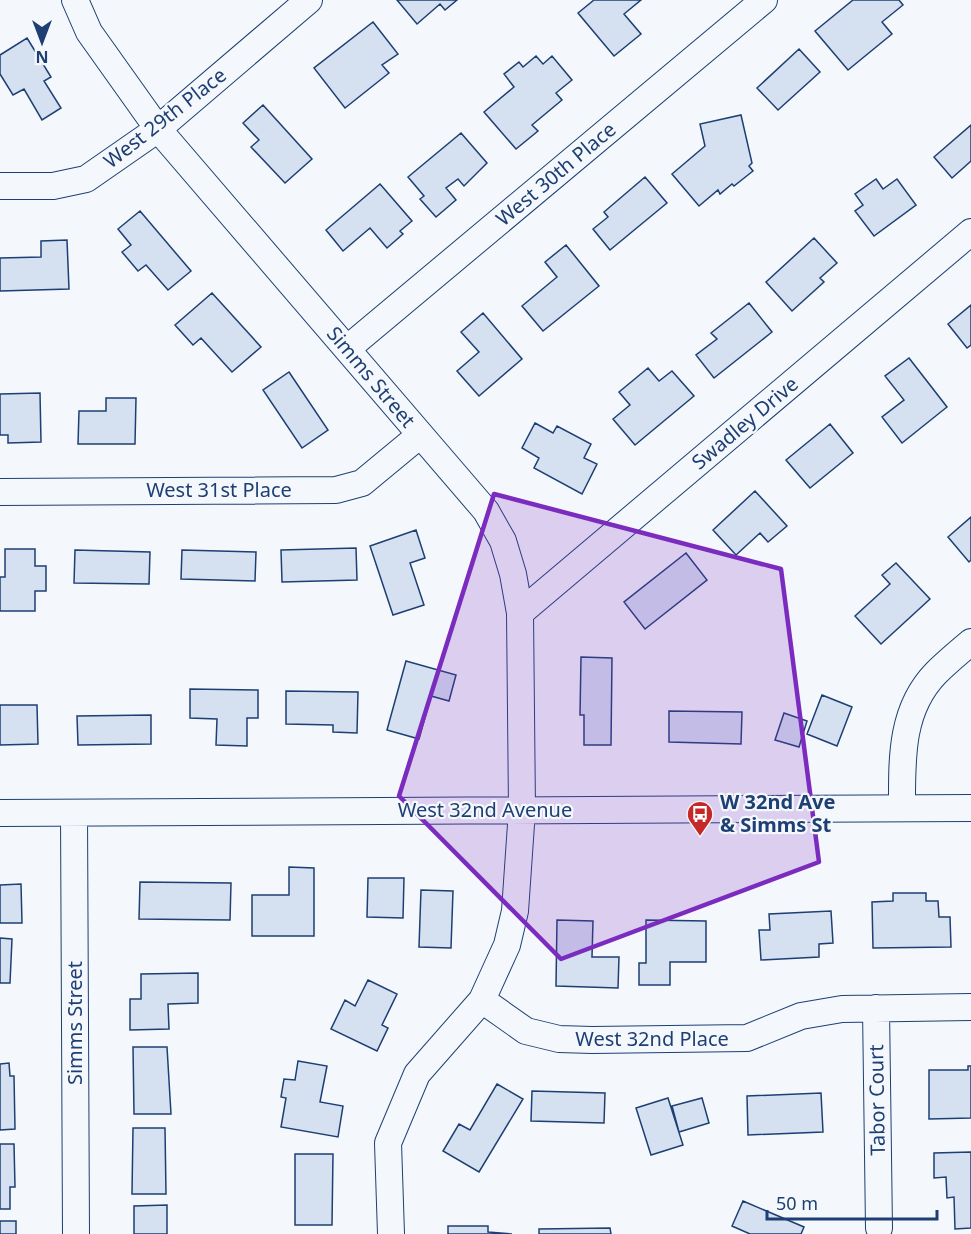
<svg xmlns="http://www.w3.org/2000/svg" width="971" height="1234" viewBox="0 0 971 1234" font-family="'Noto Sans',sans-serif">
	<rect width="100%" height="100%" fill="#f4f7fb"/>
	<path fill="#d5e0f0" stroke="#1d3f73" stroke-width="1.5" d="M397,0H457L445,10L440,4L417,24Z
		M594,0H641L624,14L641,34L614,56L578,13Z
		M853,0H899L903,5L882,22L892,34L848,70L815,31Z
		M373,22L398,54L382,65L389,73L345,108L314,68Z
		M27,38L51,77L44,81L61,108L42,120L24,89L13,95L0,74V55Z
		M799,49L820,72L778,110L757,88Z
		M536,56L543,64L552,56L572,80L556,93L562,100L532,125L538,131L516,149L484,112L514,87L504,74L519,62L523,67Z
		M263,105L312,159L285,183L251,147L259,140L243,123Z
		M741,115L752,163L749,166L753,171L734,186L732,184L720,194L718,190L699,206L672,174L705,146L700,124Z
		M971,125V161L952,178L934,157Z
		M461,133L487,163L464,186L458,179L446,188L456,200L436,217L420,199L424,196L408,177Z
		M645,177L667,203L610,250L593,229L608,217L604,212Z
		M876,179L883,189L897,179L916,205L874,236L855,211L863,205L855,194Z
		M380,184L412,221L400,231L403,234L387,248L370,228L343,251L326,230Z
		M140,211L191,271L168,290L146,265L138,271L122,252L131,245L118,229Z
		M814,238L837,263L820,278L824,282L792,311L766,282Z
		M67,240L69,289L0,291V258L41,257V241Z
		M566,245L599,286L543,331L522,306L557,277L545,262Z
		M212,293L261,347L232,372L201,338L193,345L175,325Z
		M749,303L772,332L714,378L696,355L717,339L711,333Z
		M971,305V345L967,348L948,324Z
		M483,313L522,359L479,396L457,371L479,352L461,332Z
		M909,358L947,407L902,443L882,417L904,400L885,376Z
		M648,368L659,381L672,371L694,396L635,445L613,419L630,405L619,392Z
		M289,372L328,430L302,448L263,390Z
		M40,393L41,442L8,443V435H0V394Z
		M106,398H136L135,444H78L79,411H106Z
		M535,423L553,433L557,426L591,444L584,458L597,464L582,494L534,468L539,458L522,448Z
		M830,424L853,453L810,488L786,460Z
		M755,491L787,526L768,542L760,533L736,555L713,530Z
		M971,517V560L969,562L948,537Z
		M416,530L425,558L410,563L424,605L393,615L370,546Z
		M356,548L357,580L282,582L281,550Z
		M5,549H35V566H46V591H35V611H0V577H5Z
		M75,550L150,552L149,584L74,583Z
		M182,550L256,552L255,581L181,579Z
		M686,553L707,580L645,629L624,602Z
		M896,563L930,599L881,644L855,616L890,584L882,575Z
		M581,657L612,658L611,745H584V715H580Z
		M406,661L456,675L449,701L431,696L419,739L387,730Z
		M190,689L258,690V718H247V746L216,745L217,719L190,718Z
		M286,691L358,692L357,733L333,732V725L286,724Z
		M822,695L852,707L837,746L807,734Z
		M0,705H37L38,744L0,745Z
		M669,711L742,712L741,744L669,742Z
		M784,713L807,721L799,747L775,740Z
		M151,715V744L78,745L77,716Z
		M289,867L314,868V936H252V895H289Z
		M368,878H404L403,918L367,917Z
		M140,882L231,883L230,920L139,919Z
		M21,884L22,923H0V885Z
		M421,890L453,891L451,948L419,947Z
		M893,893H926V901H938L939,917H950L951,947L873,948L872,902L893,901Z
		M831,911L833,943L819,944V957L761,960L759,930H770L769,914Z
		M557,920L593,921L592,957H619L618,988L556,986Z
		M646,920L706,921V962H670V985H639V963H646Z
		M0,938L12,939L10,983H0Z
		M198,973V1003L168,1004L169,1029L130,1030V999H141V974Z
		M368,980L397,994L382,1025L388,1028L377,1051L331,1029L345,1000L355,1006Z
		M133,1047H167L171,1114H134Z
		M298,1061L327,1066L320,1102L343,1106L338,1137L281,1127L286,1098L281,1097L284,1079L295,1080Z
		M9,1063L10,1076H14L15,1129L0,1130V1064Z
		M968,1066H971V1118L929,1119V1070H968Z
		M497,1084L523,1099L479,1172L443,1151L459,1124L470,1130Z
		M532,1091L605,1093L604,1123L531,1121Z
		M821,1093L823,1132L748,1135L747,1096Z
		M668,1098L683,1145L651,1155L636,1108Z
		M702,1098L709,1123L679,1132L672,1106Z
		M133,1128H165L166,1194H132Z
		M0,1144H14L15,1187H10V1209H0Z
		M971,1152V1228L955,1229L954,1197L947,1198L946,1177L934,1178V1153Z
		M295,1154H333L332,1225H295Z
		M743,1201L804,1227L801,1234H750L732,1226Z
		M167,1205V1234H134V1206Z
		M0,1221H16V1234H0Z
		M448,1226H488V1232L512,1234H448Z
		M610,1228L611,1234H539V1229Z"/>
	<g fill="none" stroke-linecap="round" stroke-linejoin="round">
		<g stroke="#1d3f73" stroke-width="28">
			<path id="minor" d="M75,0L89,32L158,129L486,511L503,541L513,574L520,613L522,810L515,911L507,945L482,1000L417,1074L388,1143L391,1234
				M0,186H53L86,179L158,129L309,0
				M348,348L764,0
				M0,492L336,490L362,483L420,435
				M520,613L971,232
				M902,808C902,760 900,710 936,673C947,662 959,652 971,642
				M0,813L971,808
				M74,813L76,1234
				M482,1000L526,1031L559,1039L592,1040L747,1038L801,1016L842,1009L971,1007
				M876,1008L879,1228"/>
		</g>
		<use href="#minor" stroke="#f4f7fb" stroke-width="26"/>
	</g>
	<path fill="#7b2cbf" fill-opacity="0.2" stroke="#7b2cbf" stroke-width="4.5" stroke-linejoin="round" d="M494,494L781,569L819,862L561,959L399,796Z"/>
	<defs>
		<g id="bus-pin" transform="scale(1.35)"><path d="M0 17L-7.5 6A9.5 9.5 0 1 1 7.5 6Z" fill="#c62828" stroke="#f4f7fb"/><path d="M-5-6H5V4H4V6H2V4H-2V6H-4V4H-5ZM-3.5-4V0h7V-4ZM-3.5 1.2v1.5H-2V1.2ZM2 1.2v1.5H3.5V1.2Z" fill="#fff"/></g>
	</defs>
	<g fill-rule="evenodd">
		<use href="#bus-pin" x="700" y="814"/>
	</g>
	<g text-anchor="middle" stroke-width="4.5" stroke-linejoin="round" paint-order="stroke">
		<g font-size="20" fill="#1d3f73" stroke="#f4f7fb">
			<text transform="translate(165 118) rotate(-38)" y="7">West 29th Place</text>
			<text transform="translate(556 174) rotate(-40)" y="7">West 30th Place</text>
			<text transform="translate(371 377) rotate(50)" y="7">Simms Street</text>
			<text transform="translate(745 423) rotate(-40)" y="7">Swadley Drive</text>
			<text x="219" y="497">West 31st Place</text>
			<text x="485" y="817">West 32nd Avenue</text>
			<text transform="translate(75 1023) rotate(-90)" y="7">Simms Street</text>
			<text x="652" y="1046">West 32nd Place</text>
			<text transform="translate(877 1100) rotate(-91)" y="7">Tabor Court</text>
		</g>
		<g font-size="20" font-weight="bold" fill="#1d3f73" stroke="#f4f7fb" text-anchor="start">
			<text x="720" y="809">W 32nd Ave<tspan x="720" dy="23">&amp; Simms St</tspan></text>
		</g>
	</g>
	<g transform="translate(42 42) rotate(180)" stroke="#f4f7fb" stroke-width="4.5" paint-order="stroke">
	<path d="M0-4.5L10 22L0 15L-10 22Z" fill="#1d3f73"/>
	<text y="-9" font-size="16" font-weight="bold" text-anchor="middle" fill="#1d3f73">N</text>
	</g>
	<path d="M767 1210v9h170v-9" fill="none" stroke="#1d3f73" stroke-width="3"/>
	<text x="776" y="1210" font-size="18" fill="#1d3f73" stroke="#f4f7fb" stroke-width="4.5" paint-order="stroke">50 m</text>
</svg>
